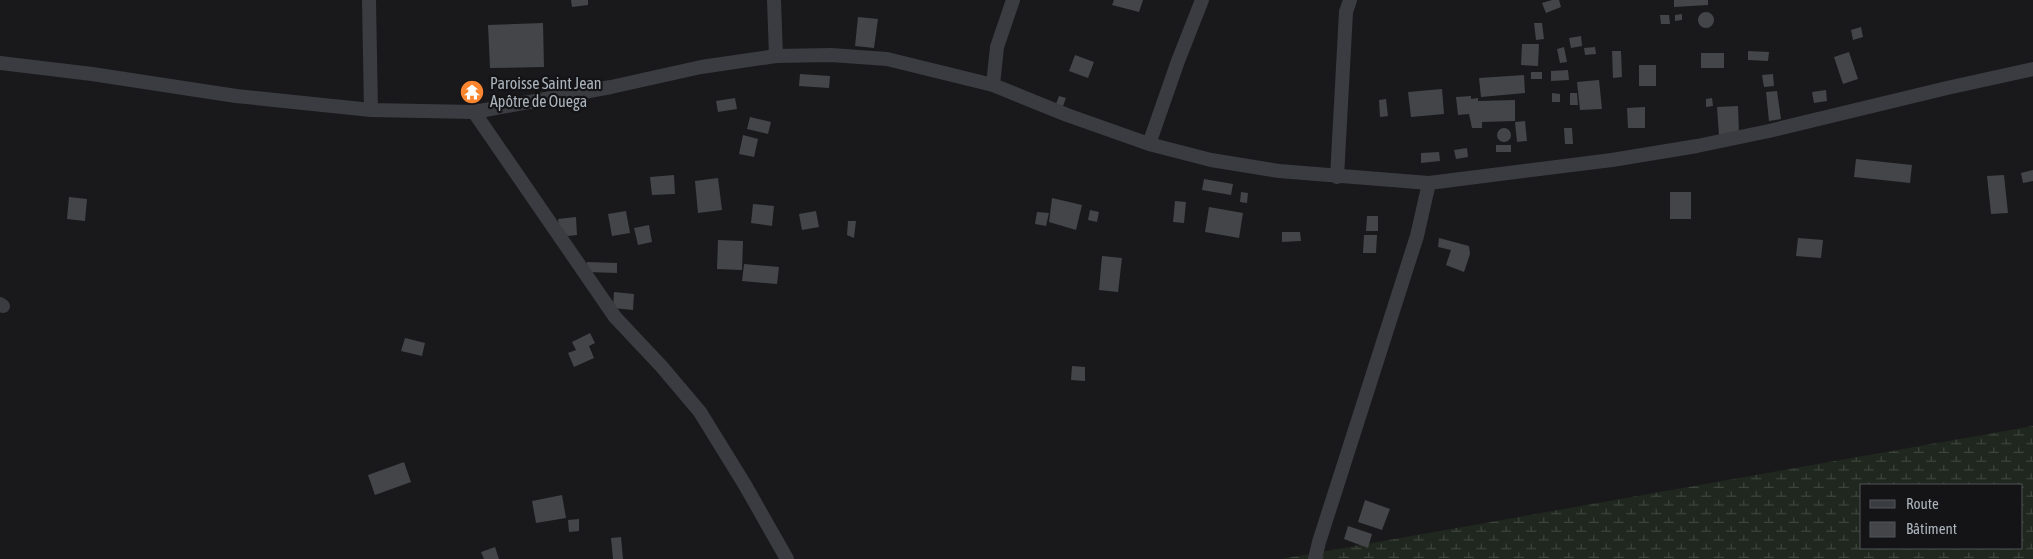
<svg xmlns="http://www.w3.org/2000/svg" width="2033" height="559" viewBox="0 0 2033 559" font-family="'Asap Condensed',sans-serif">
	<defs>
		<pattern id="wetland-marsh" width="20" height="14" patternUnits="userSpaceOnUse" patternTransform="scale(1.25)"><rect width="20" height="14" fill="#1f271e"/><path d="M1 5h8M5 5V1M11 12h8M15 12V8" fill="none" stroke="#3d443d"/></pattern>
	</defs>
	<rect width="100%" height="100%" fill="#19191b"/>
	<path fill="url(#wetland-marsh)" fill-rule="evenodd" d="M2033,426V559H1281ZM1862,485H2022V548H1862Z"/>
	<path fill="#434548" d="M571,0H588V5L572,7Z
		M1114,0H1143L1139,12L1112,5Z
		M1552,0H1559L1561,7L1546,13L1542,3Z
		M1674,0H1708V5L1674,7Z
		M1698 20a8 8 0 1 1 16 0a8 8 0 1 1-16 0Z
		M1682,14V20L1675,21V15Z
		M1660,15H1669L1670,24H1661Z
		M858,17L878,19L874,48L855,46Z
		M543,23L544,67L490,68L488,25Z
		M1534,23H1542L1544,39L1536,40Z
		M1861,27L1863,37L1853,40L1851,30Z
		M1581,36L1582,46L1571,48L1569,38Z
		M1522,44H1539L1538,66L1521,65Z
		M1564,47L1567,62L1560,63L1557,49Z
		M1595,47L1596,54L1585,55L1584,48Z
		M1612,51H1621L1622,77L1613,78Z
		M1748,51L1769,52L1768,61L1748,60Z
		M1849,52L1858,79L1843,84L1834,57Z
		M1701,53H1724V68H1701Z
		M1075,55L1094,62L1088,78L1069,71Z
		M1639,65H1656V86H1639Z
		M1568,70L1569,80L1551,81V71Z
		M1531,72H1542V79H1531Z
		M800,74L830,76L829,88L799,86Z
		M1773,74L1774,86L1764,87L1762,75Z
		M1524,75L1525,93L1481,97L1479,78Z
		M1599,80L1602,109L1580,110L1577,82Z
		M1442,89L1444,114L1411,117L1408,92Z
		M1826,90L1827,101L1814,103L1812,92Z
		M1777,91L1781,119L1769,121L1766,92Z
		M1552,93L1560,94V102H1552Z
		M1570,93H1577L1578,105H1570Z
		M1059,96L1066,98L1063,106L1056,104Z
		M1471,96V99L1478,98V101L1515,100V121L1482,122V128H1472L1469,114L1458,115L1456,97Z
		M735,98L737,109L718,112L716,101Z
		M1712,98L1713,106L1706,107V99Z
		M1386,99L1388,116L1380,117L1379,100Z
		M1738,106L1739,134L1719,136L1717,107Z
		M1645,107V128H1628L1627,108Z
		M750,117L771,122L768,134L747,129Z
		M1525,121L1527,141L1517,142L1515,122Z
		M1497 135a7 7 0 1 1 14 0a7 7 0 1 1-14 0Z
		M1564,128H1572L1573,144H1565Z
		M743,135L758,139L754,157L739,154Z
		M1496,145H1511V152H1496Z
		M1467,148L1468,157L1456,159L1454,150Z
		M1439,152L1440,161L1421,163V153Z
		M1856,159L1912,165L1910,183L1854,177Z
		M2033,170V181L2023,183L2021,173Z
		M674,175L675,194L652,195L650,177Z
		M2004,175L2008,213L1991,214L1987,176Z
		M718,178L722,210L698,213L695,181Z
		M1204,179L1233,184L1231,195L1202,190Z
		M1241,192L1248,193L1247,203L1240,202Z
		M1670,192H1691V219H1670Z
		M69,197L87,199L85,221L67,219Z
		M1052,198L1082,205L1076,230L1049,222Z
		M1175,201L1186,202L1184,223L1173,222Z
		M753,204L774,206L772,226L751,223Z
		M1209,207L1243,213L1239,238L1205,232Z
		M1090,210L1099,212L1097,222L1088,220Z
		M626,211L630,233L612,236L608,214Z
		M816,211L819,227L802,230L799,214Z
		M1037,212L1049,213L1046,226L1035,224Z
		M1367,216H1378V231H1366Z
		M576,217L577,235L568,236L559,227L558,219Z
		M848,221H856L854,238L847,235Z
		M649,225L652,242L638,245L634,228Z
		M1282,232H1300L1301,241L1282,242Z
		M1364,235H1377L1376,253H1363Z
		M1439,238L1469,246L1470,254L1464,272L1446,265L1451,250L1438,247Z
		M1798,238L1823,240L1821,258L1796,256Z
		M718,240L743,241L742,270L717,269Z
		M1102,256L1122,258L1118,292L1099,290Z
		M587,262L617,263V273L587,272Z
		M744,264L779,267L777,284L742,281Z
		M614,292L634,294L633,310L613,308Z
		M590,333L595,343L589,346L594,358L574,367L568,353L576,350L572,342Z
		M405,338L425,343L422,356L401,351Z
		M1072,366L1085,367V381L1071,380Z
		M404,462L411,482L375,495L368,475Z
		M562,495L566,518L536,523L532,501Z
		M1365,500L1390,509L1382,530L1358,522Z
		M579,519V531L569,532L568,520Z
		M1348,526L1372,534L1368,548L1344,539Z
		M621,537L623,559H613L611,538Z
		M495,547L499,559H484L481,552Z"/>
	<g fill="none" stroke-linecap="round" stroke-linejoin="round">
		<path stroke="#3a3c41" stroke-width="14" d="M369,0L371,110
			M774,0L776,56
			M0,63L92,74L236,96L371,110L474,112L611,87L701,67L776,56L831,55L887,59L993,85L1067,115L1149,144L1211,160L1279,171L1429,183L1612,160L1697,146L1769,131L1947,88L2033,69
			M993,85L997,47L1013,0
			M474,112L615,317L662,367L700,412L745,485L787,559
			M1149,144L1178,61L1202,0
			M1337,177L1346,12L1350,0
			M0,304L3,306
			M1315,559L1319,542L1417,236L1429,183"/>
	</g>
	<defs>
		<g id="temple-disc" transform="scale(1.25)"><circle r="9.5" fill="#fc8530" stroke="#141416"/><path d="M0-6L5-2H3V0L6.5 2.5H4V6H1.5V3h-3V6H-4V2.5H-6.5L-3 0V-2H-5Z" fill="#fff"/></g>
	</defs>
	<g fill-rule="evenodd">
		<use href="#temple-disc" x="472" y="92"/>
	</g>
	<g text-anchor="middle" stroke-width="4.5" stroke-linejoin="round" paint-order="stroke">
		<g font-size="16" fill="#abb4bc" stroke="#141416" text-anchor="start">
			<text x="490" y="89">Paroisse Saint Jean<tspan x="490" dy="18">Apôtre de Ouega</tspan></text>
		</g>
	</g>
	<rect x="1860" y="484" width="162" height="65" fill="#141416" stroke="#505458"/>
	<rect x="1870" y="500" width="25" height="8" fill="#3a3c41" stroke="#505458"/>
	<text x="1906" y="509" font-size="15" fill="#abb4bc">Route</text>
	<rect x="1870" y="522" width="25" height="15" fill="#434548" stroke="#505458"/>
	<text x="1906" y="534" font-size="15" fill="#abb4bc">Bâtiment</text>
</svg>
